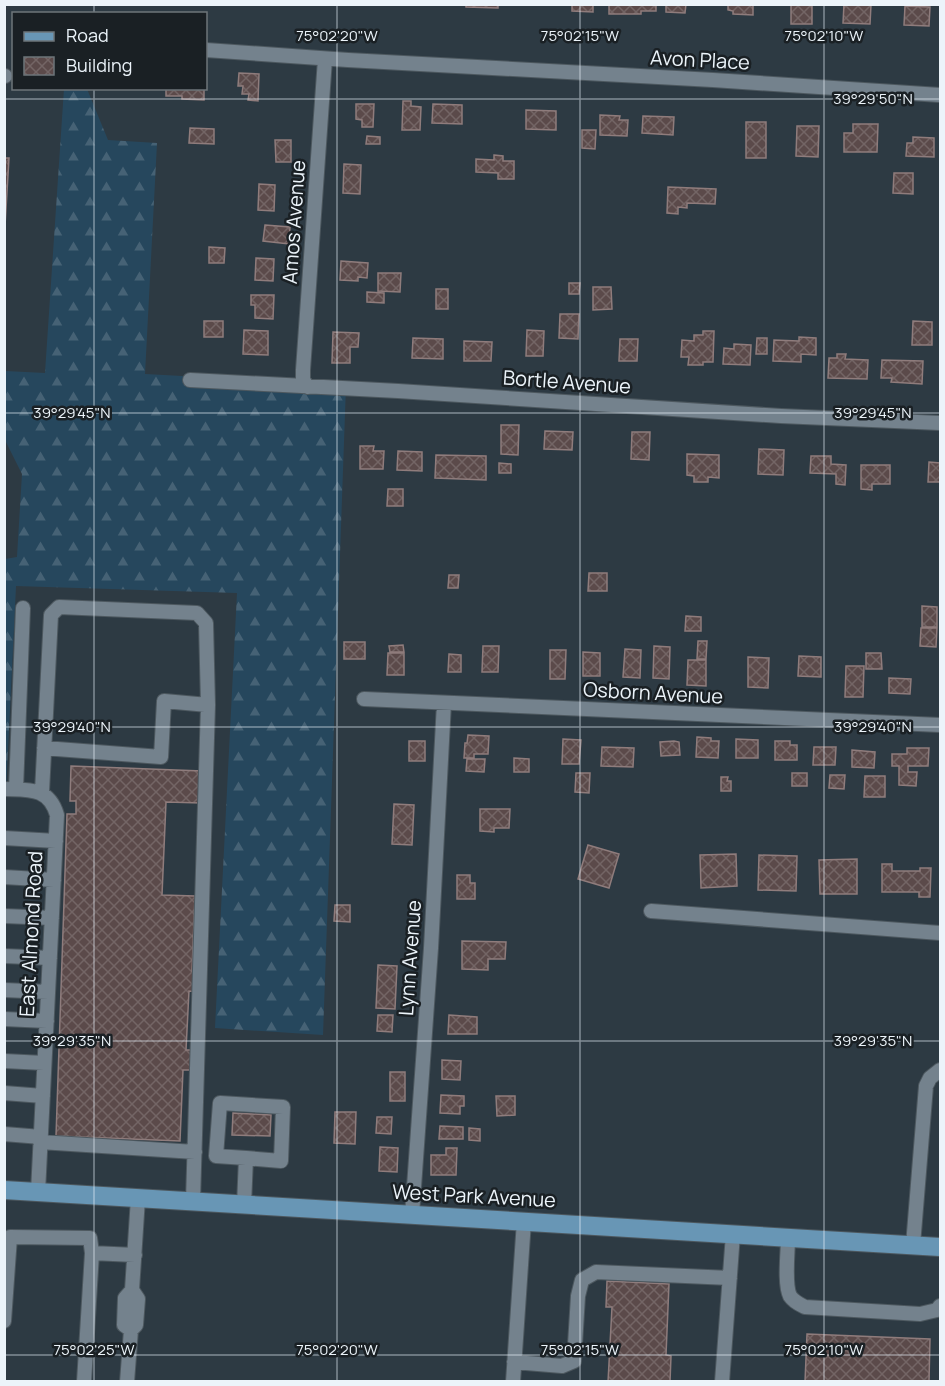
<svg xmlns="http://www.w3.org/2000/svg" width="945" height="1386" viewBox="0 0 945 1386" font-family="Manrope,sans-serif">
	<defs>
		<pattern id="forest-firs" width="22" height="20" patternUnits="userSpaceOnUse" patternTransform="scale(1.5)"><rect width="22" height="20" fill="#26475d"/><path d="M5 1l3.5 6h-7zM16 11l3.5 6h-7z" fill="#466275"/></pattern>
		<pattern id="building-cross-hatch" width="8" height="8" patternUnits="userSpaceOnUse" patternTransform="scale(1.5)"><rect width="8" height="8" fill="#5b4a4a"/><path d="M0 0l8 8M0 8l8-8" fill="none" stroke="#736565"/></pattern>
	</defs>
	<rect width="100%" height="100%" fill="#2d3a43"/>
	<path fill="url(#forest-firs)" d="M64,89H87L108,140L157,143L145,374L346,385L323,1035L215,1028L237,593L16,586L6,791H5V559L17,557L22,474L5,440V371L45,373Z"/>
	<path fill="url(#building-cross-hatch)" stroke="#8f7c7c" stroke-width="1.5" d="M466,4H498V8L466,7Z
		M572,4H593V12L572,11Z
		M609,4H656V11H641V14H609Z
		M666,4H686L685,13L666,12Z
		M728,4H753V15L733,14V11L728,10Z
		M791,4H812V24H791Z
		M844,4L871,5L870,24L843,23Z
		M905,6L930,7L929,26L904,25Z
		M239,73L259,74L258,101L248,100L249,94H242L243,86H238Z
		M166,88H204V100L182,99V96H166Z
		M403,101H411V106L421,107L420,130H402Z
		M356,104H374L373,127H362V120L356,119Z
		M433,104L462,105V124L432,123Z
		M526,110L556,111V130L526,129Z
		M600,115L620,116L619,120H628L627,136L600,135Z
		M643,116L674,117L673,135L642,133Z
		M746,122H766V158H746Z
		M853,124H878L877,152H844V133H853Z
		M797,126H819L818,157L796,156Z
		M190,128L214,129V144L189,143Z
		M582,130H596L595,149L582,148Z
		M367,136L380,137V144H366Z
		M913,137L934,138V157L906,156L907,143H913Z
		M275,140H291V162H276Z
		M494,155L503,156V161H514V179H498V173L476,172V159L494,160Z
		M4,158H9L4,243Z
		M344,164L361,165L360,194L343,193Z
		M894,173H913V194L893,193Z
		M259,184L275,185L274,211L258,210Z
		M668,187L716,189L715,204L687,203V208L678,207V214L667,213Z
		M265,225L290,227L289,244L263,241Z
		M209,247L225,248L224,263H209Z
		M256,258L274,259L273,281L255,280Z
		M341,261L368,263L367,278L358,277V281L340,280Z
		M378,273H401L400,292L378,291Z
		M569,283H580L579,294H569Z
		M593,287H611L612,309L593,310Z
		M436,289H448V309H436Z
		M367,292L384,293V303L367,302Z
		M251,295H274L273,319L255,318V305H251Z
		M560,314H579L578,339L559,338Z
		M204,321H223V337H204Z
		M913,321L932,322V345H912Z
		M244,330L268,331V355L243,354Z
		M527,330L544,331L543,356H526Z
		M703,331H714L713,362H703V365H688L689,357H681L682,340L694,341V335H703Z
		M333,332L359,333L358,347H350V363H332Z
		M799,337L816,338V355L801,354V362L773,361L774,340L799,341Z
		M413,338L443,339V359L412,358Z
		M757,338H767V354H756Z
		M620,339H638L637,361H619Z
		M464,341L492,342L491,361H464Z
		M734,344L751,345L750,365L723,364L724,348L734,349Z
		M837,354H846L845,359L868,360L867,379L828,378L829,358H837Z
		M882,360L923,361L922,384L891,382L892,378H881Z
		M501,425H519L518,455L501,454Z
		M545,431L573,432L572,450L544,449Z
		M632,432H650L649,460L631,459Z
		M360,446H374L373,451H384L383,469H360Z
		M759,449L784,450L783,475L758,474Z
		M398,451L422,452V471L397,470Z
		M687,454L719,455V478L708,477V482H694V476L687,475Z
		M436,455L486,456V480L435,478Z
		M811,456H831V464L846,465L845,485L836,484V474L810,473Z
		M929,462L940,463V482H928Z
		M499,463L511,464V473H499Z
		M861,465H890V484H872V490L861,489Z
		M388,489H403V506H387Z
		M589,573H607V591H588Z
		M449,575H459L458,588H448Z
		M922,606L937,607V627H922Z
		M686,616L701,617V631H685Z
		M921,628H937L936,647L920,646Z
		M698,641H707L706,659H697Z
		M344,642H365V659H344Z
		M403,645L404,652H390L389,646Z
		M483,646H499L498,672H482Z
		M654,646L670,647L669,679L653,678Z
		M625,649L641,650L640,678L623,677Z
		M550,650H566L565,679H550Z
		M583,652L600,653V676H583Z
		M388,653H404V675H387Z
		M866,653H881L882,669H866Z
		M449,654L461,655V672H448Z
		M799,656L821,657V677L798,676Z
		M748,657L769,658L768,688L748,687Z
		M688,660H706V686L687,685Z
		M846,666H864L863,697H845Z
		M889,678L911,679L910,694L889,693Z
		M468,735L489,736L488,754H474V758H464L465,743H467Z
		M697,737L711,738V741H719L718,758L696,757Z
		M563,739L581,740L579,764H562Z
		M736,739L758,740V758H736Z
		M409,741H425V761H409Z
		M674,741L679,742L680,755L661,756L660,742Z
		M775,741H790V745H797V760H775Z
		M602,747L634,748L633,767L601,766Z
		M814,747H836L835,765H813Z
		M907,748H929L928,766H908V772H917L916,786L899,785V766H892V754H907Z
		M852,750L875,752L874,768L852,767Z
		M514,758L529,759V772H514Z
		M467,759H485L484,772L466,771Z
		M71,766L202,771L201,803L166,802L162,895L195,896L192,971H199L198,992L189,991L186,1050H192L191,1070H183L180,1141L56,1136L67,814H76V801H70Z
		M576,773H590L589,793L575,792Z
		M792,773H807V786H792Z
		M830,775H845L844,789L829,788Z
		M865,776H885V797H864Z
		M721,777H728L727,781H731V791H721Z
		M394,804L414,805L412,845L392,844Z
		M480,809H510L509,828H494V832L480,831Z
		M588,845L619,854L609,888L578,879Z
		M736,854L737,886L701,888L700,855Z
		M759,855L797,856L796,891L758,890Z
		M857,859V894H820L819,860Z
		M882,864H892V871H920V868H931L930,897H919V892H882Z
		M457,875H470V883H475V899H457Z
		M335,905H350V922L334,921Z
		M462,941L506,942L505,959H488V970L462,969Z
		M378,965L397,966L395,1009L376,1008Z
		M378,1015H393L392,1032L377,1031Z
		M449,1015L477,1017V1034H448Z
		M442,1060L461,1061L460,1080L442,1079Z
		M390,1072H405V1101H390Z
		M441,1095L464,1096V1106H460V1114L440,1113Z
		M496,1096H515V1115L497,1116Z
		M335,1112H356L355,1144L334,1143Z
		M233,1113L271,1115L270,1136L232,1135Z
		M377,1117H392L391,1134L376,1133Z
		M440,1126L463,1127V1139H439Z
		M469,1128L480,1129V1141L469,1140Z
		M380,1147L398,1148L397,1172L379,1171Z
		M446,1148H457L456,1175H431V1155H446Z
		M607,1281L669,1284L666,1355L671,1356L670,1382H608L612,1307H606Z
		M807,1334L930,1339L929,1382H805Z"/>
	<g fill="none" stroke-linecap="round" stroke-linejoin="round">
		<g stroke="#4d585f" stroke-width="16">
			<path id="minor" d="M206,50L348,60L713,80L940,95
				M4,76H5
				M190,380L398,391L781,416L940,423
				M308,387L303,380V370L325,59
				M364,699L940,725
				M44,748L161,757L164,701L208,705
				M4,789C29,790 49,787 57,815L38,1192
				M16,789L23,608
				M42,792L51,615L59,607L197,613L206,623L208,705L193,1201
				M4,838L56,841
				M4,877L54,880
				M651,911L940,933
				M4,916L52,918
				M4,956L50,958
				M4,990L48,992
				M4,1019L47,1021
				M4,1061L44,1063
				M4,1093L43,1096
				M4,1134L41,1137
				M40,1142L195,1152
				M244,1205L246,1158L216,1156L220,1103L283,1107L281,1161L246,1158
				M412,1215L431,948L444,703
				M788,1238C788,1252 784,1284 790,1296C794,1302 799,1304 805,1307L920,1314L937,1310L940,1306
				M913,1245L926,1086L930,1078L940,1070
				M4,1321L10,1237L90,1238L92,1253L135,1255
				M131,1330L124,1325L125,1298L132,1290
				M514,1362L562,1366L574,1361L578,1296L582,1280L596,1272L730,1278
				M84,1382L92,1253
				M127,1382L131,1330L136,1325L138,1299L132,1290L138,1198
				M513,1382L524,1221
				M722,1382L733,1234"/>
		</g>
		<g stroke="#4d585f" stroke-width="20">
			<path id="major" d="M4,1190L940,1247"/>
		</g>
		<use href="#minor" stroke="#74828d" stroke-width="14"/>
		<use href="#major" stroke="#6896b5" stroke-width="18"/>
	</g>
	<path fill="none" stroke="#ecf4fa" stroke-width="1.5" stroke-opacity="0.45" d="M94,4V14M337,4V1382M580,4V1382M824,4V1382M94,88V1382M4,99H940M4,413H940M4,727H940M4,1041H940M4,1355H940"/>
	<g text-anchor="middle" stroke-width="5" stroke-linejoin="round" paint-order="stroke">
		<g font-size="20" fill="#ecf4fa" stroke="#1a2024">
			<text transform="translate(700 60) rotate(3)" y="7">Avon Place</text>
			<text transform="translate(294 222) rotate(-86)" y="7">Amos Avenue</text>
			<text transform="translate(567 382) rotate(4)" y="7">Bortle Avenue</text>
			<text transform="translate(653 693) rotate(3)" y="7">Osborn Avenue</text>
			<text transform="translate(31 934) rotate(-87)" y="7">East Almond Road</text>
			<text transform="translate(410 958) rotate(-86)" y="7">Lynn Avenue</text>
			<text transform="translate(474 1196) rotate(3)" y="7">West Park Avenue</text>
		</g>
	</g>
	<g font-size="15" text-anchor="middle" fill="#ecf4fa" stroke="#1a2024" stroke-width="5" stroke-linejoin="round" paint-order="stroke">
		<text x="337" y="41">75°02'20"W</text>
		<text x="580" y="41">75°02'15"W</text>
		<text x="824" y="41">75°02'10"W</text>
		<text x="873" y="104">39°29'50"N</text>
		<text x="72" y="418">39°29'45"N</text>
		<text x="873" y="418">39°29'45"N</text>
		<text x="72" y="732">39°29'40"N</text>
		<text x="873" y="732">39°29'40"N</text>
		<text x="72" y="1046">39°29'35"N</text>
		<text x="873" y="1046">39°29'35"N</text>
		<text x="94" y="1355">75°02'25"W</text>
		<text x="337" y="1355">75°02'20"W</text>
		<text x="580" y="1355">75°02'15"W</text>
		<text x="824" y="1355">75°02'10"W</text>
	</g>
	<rect width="945" height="1386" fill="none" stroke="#ecf4fa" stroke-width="12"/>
	<rect x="12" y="12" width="195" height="78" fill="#1a2024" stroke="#6e757a" stroke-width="1.5"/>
	<rect x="24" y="32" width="30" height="9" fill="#6896b5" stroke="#6e757a" stroke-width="1.5"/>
	<text x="66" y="42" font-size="18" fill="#ecf4fa">Road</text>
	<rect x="24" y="57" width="30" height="18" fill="url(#building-cross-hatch)" stroke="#6e757a" stroke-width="1.5"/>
	<text x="66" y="72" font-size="18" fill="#ecf4fa">Building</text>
</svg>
